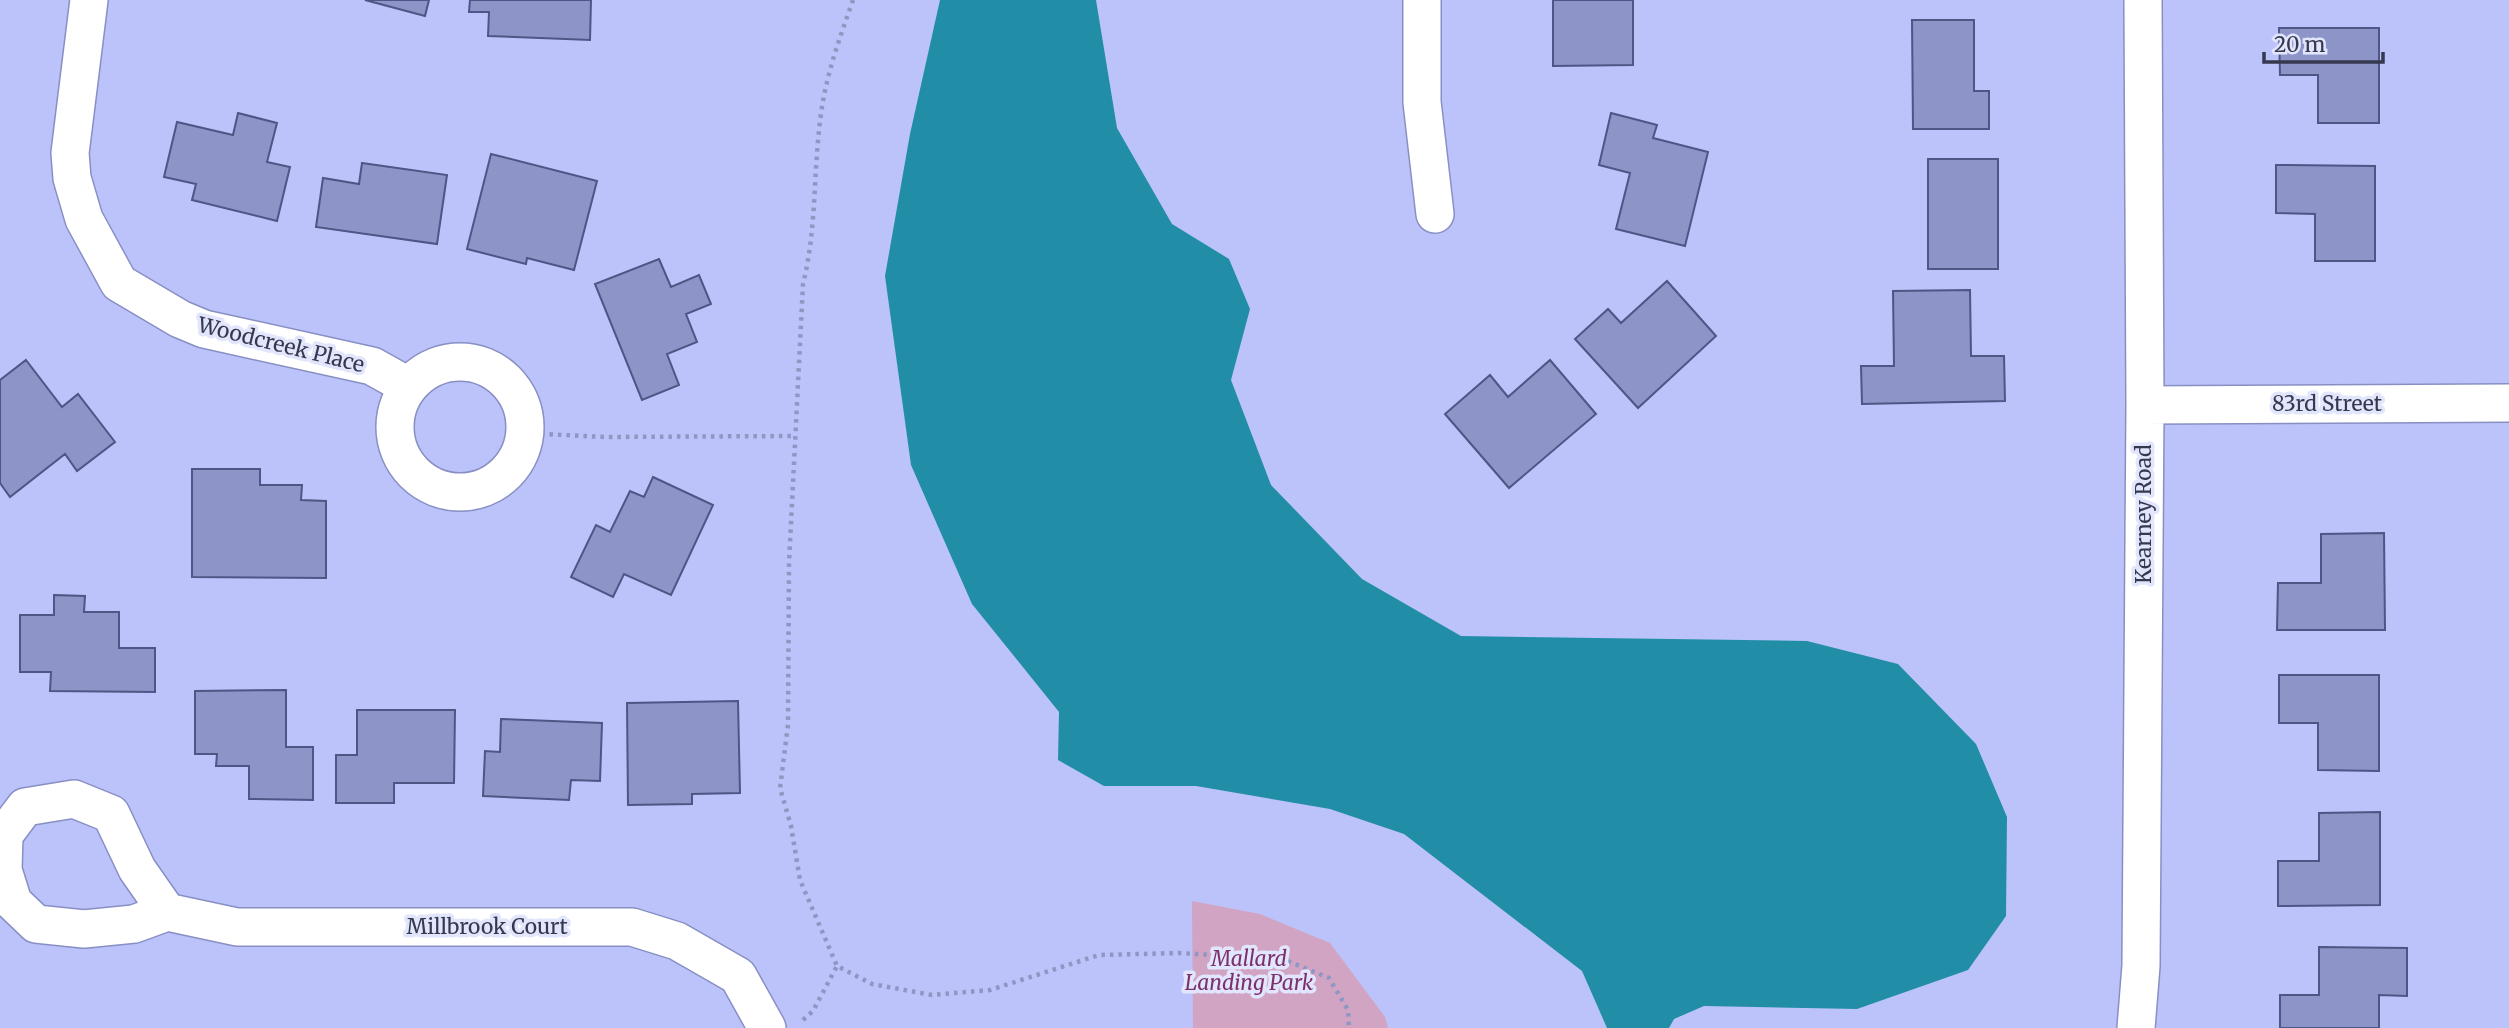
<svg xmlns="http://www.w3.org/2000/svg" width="2509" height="1028" viewBox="0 0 2509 1028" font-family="Merriweather,serif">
	<rect width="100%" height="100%" fill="#bbc3fa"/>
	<path fill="#d1a4c3" d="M1192,901L1260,914L1330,943L1385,1017L1388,1028H1193Z"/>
	<path fill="#228da6" d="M940,0H1096L1117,128L1172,224L1229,259L1250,309L1231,380L1271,485L1362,579L1461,636L1807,641L1898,664L1976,744L2007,817L2006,916L1968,970L1857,1009L1704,1006L1674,1019L1669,1028H1607L1582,971L1404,834L1330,809L1196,786H1104L1058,760L1059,712L972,604L911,465L885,276L910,134Z"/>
	<path fill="#8d94c8" stroke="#4f5584" stroke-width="2" d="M365,0H429L425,16Z
		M470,0H591L590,40L488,36L489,12H469Z
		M1553,0H1633V65L1553,66Z
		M1912,20H1974V91H1989V129H1913Z
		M2279,28H2379V123H2318V75H2280Z
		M238,113L277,123L267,162L290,167L277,221L192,200L196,184L164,177L177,122L233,135Z
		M1611,113L1657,125L1653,138L1708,152L1685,246L1616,229L1630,173L1599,165Z
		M491,154L597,181L574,270L527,258L526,264L467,249Z
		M1928,159H1998V269H1928Z
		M362,163L447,175L437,244L316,227L323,178L359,184Z
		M2276,165L2375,166V261H2315V214L2276,213Z
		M659,259L671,287L699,275L711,304L686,314L697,342L667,354L679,385L642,400L595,284Z
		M1667,281L1716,336L1638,408L1575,339L1608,309L1621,323Z
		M1970,290L1971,356H2004L2005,401L1862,404L1861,366H1894L1893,291Z
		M26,360L62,407L78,394L115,442L77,471L65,454L10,497L0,483V380Z
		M1550,360L1596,414L1509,488L1445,414L1490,375L1508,397Z
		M192,469H260V485H302L301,500L326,501V578L192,577Z
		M653,477L713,505L671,595L624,574L613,597L571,577L596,525L610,532L630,491L644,497Z
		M2384,533L2385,630H2277L2278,583H2321V534Z
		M54,595L85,596L84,612H119V648H155V692L50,691L51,672H20V615H54Z
		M2279,675H2379V771L2318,770V723H2279Z
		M286,690V747H313V800L249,799V766H216L217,754H195V691Z
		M738,701L740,793L692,794V804L628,805L627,703Z
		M357,710H455L454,783H394V803H336V755H357Z
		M501,719L602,723L600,781L571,780L569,800L483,796L485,751L500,752Z
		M2380,812V905L2278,906V861H2319V813Z
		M2319,947L2407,948V996L2379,995V1028H2280V995H2319Z"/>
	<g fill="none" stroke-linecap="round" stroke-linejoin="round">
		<g stroke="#888fc3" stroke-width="40">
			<path id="minor" d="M89,0L70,153L72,178L84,219L119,283L180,319L204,329L372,366L408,386
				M1422,0V102L1435,214
				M395 427a65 65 0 1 1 130 0a65 65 0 1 1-130 0Z
				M2145,405L2509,403
				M167,912L137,869L111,814L74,799L25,807L4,835L3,870L13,902L36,924L84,929L134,924L167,912L237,927H632L677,941L738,976L767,1028
				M2136,1028L2141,966L2145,405L2143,0"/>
		</g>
		<path stroke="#9096c2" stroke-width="4.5" stroke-dasharray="3.5 5" stroke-linecap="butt" d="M853,0C840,37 826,75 821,114C813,171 817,228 803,284L789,563L788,725L780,788L791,826L800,880L837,966L872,984L932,995L990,990L1099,955L1179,953L1283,959L1329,978L1348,1010L1349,1028
			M524,433L604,437L795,436
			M803,1020L813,1011L837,966"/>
		<use href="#minor" stroke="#fff" stroke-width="37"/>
	</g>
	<g text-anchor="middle" stroke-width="7" stroke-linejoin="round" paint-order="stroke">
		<g font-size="21" fill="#35384e" stroke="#e2e6fd">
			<text transform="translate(281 345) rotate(14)" y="7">Woodcreek Place</text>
			<text x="2327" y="411">83rd Street</text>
			<text transform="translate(2144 514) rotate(-90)" y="7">Kearney Road</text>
			<text x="487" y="934">Millbrook Court</text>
		</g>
		<g font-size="21" font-style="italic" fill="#7d316b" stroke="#e2e6fd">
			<text x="1249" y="966">Mallard<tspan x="1249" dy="24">Landing Park</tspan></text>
		</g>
	</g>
	<path d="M2264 52v10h119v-10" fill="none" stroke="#35384e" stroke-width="3.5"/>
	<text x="2274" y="52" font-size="21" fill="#35384e" stroke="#e2e6fd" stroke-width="5" paint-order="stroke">20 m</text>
</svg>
